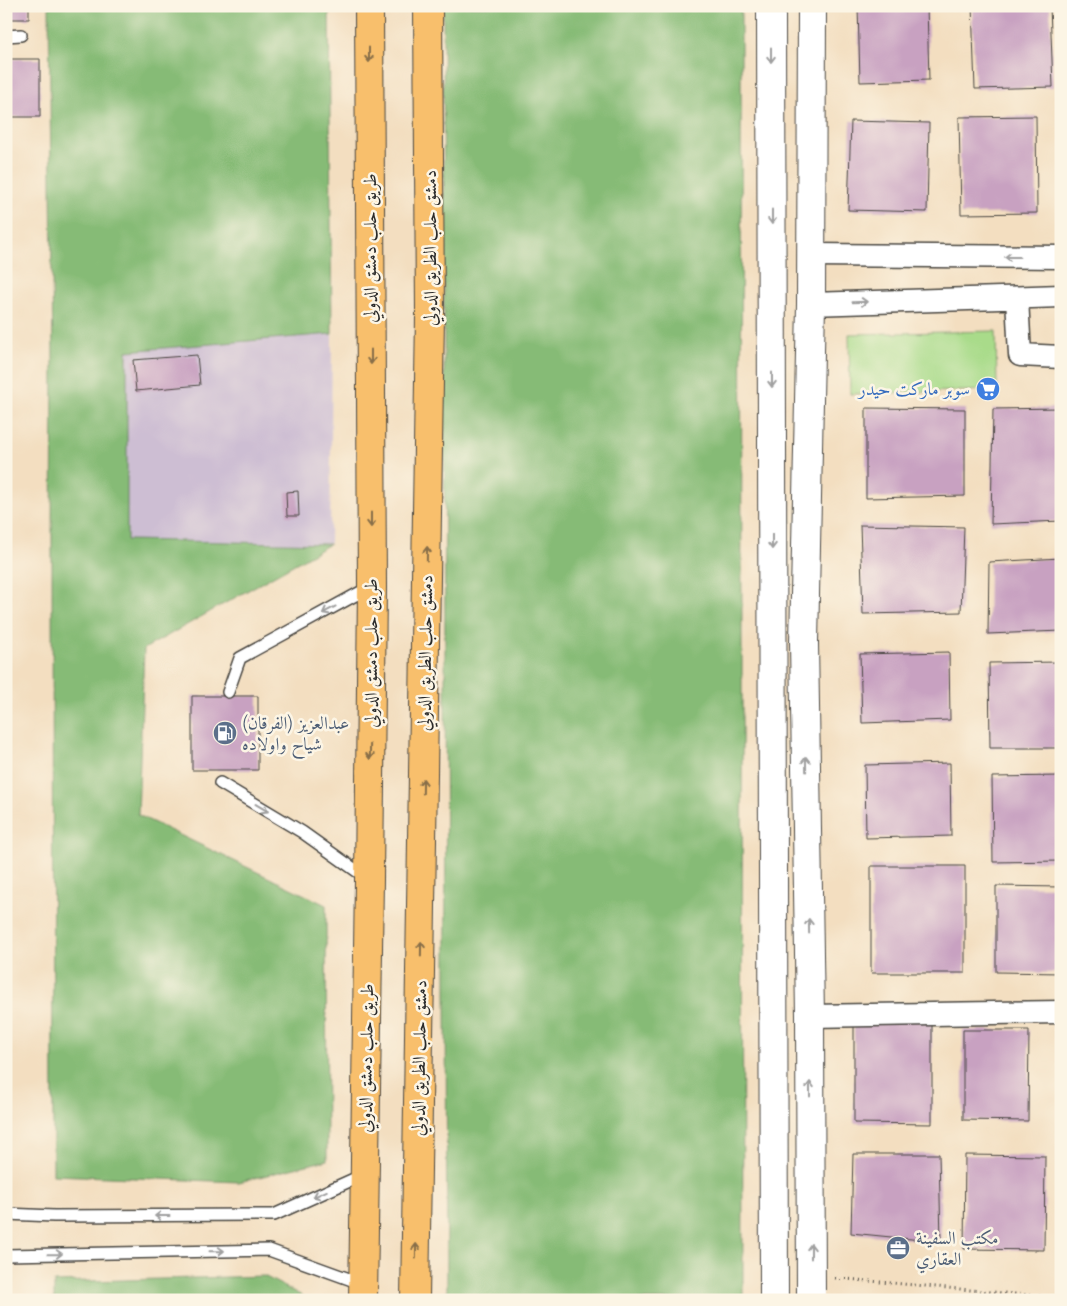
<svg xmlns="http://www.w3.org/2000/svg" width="1067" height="1306" viewBox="0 0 1067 1306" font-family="Cardo,Amiri,serif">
	<rect width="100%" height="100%" fill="#fcf5e5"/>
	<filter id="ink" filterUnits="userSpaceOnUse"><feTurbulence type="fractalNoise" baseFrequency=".02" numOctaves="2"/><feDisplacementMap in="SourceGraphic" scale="10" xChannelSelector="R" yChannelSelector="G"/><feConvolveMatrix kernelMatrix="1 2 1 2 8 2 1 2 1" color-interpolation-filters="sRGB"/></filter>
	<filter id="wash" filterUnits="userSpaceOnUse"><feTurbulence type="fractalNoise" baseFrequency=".0096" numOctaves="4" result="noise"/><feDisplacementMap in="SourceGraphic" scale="20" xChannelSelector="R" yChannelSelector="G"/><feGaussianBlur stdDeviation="1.12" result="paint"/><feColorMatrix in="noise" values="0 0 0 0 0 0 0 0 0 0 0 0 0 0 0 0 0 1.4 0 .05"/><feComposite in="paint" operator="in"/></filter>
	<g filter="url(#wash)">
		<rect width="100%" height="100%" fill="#f3dec0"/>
		<path fill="#cdbed3" d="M332,334L330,544L127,540V351Z"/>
		<path fill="#a9db8a" stroke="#6a835a" d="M996,331L997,390L850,394L849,334Z"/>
		<path fill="#86bb76" stroke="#587350" d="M49,6H329L332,334L127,351V540L330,544L144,649L138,815L326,905L327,1160L239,1182L53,1175L52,539L53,361Z
			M443,6H741L743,1300H447Z
			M264,1276L310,1300H54V1282Z"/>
		<g id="blocks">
			<path fill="#c8a1c1" d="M6,6H29V19H6Z
				M858,6H927L929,80L860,82Z
				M972,6H1050L1053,87L975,89Z
				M6,59H40V117H6Z
				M1036,116L1037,213L961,214L959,117Z
				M851,121L929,123L927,212L848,210Z
				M197,355L200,385L136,391L133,360Z
				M866,408L965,409V496L866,498Z
				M1061,408V521L991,524L993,409Z
				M298,491L299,516H287L286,492Z
				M860,525L964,527L961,612L863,614Z
				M1061,558V631L988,634L989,562Z
				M949,652L950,720L862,723L860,654Z
				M1061,662V748H990L989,663Z
				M192,696H258V770H192Z
				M950,763L951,836L866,838L865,765Z
				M1061,776V861L993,862L992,777Z
				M871,866H965V973H871Z
				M996,886L1061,887V973L996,972Z
				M854,1020H932V1124L854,1123Z
				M963,1030H1029L1028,1121L963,1120Z
				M853,1154H939L941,1242L851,1233Z
				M965,1155L1045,1156L1044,1250L964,1249Z"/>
		</g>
	</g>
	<g filter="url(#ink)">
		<use href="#blocks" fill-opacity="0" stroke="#494641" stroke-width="1"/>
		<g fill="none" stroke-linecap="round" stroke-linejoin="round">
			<g stroke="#494641" stroke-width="14">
				<path id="service" d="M6,36L21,35
					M228,692L240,658L370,587
					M220,783L302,832L368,879
					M6,1214L54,1216L274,1215L365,1174
					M6,1255L269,1250L363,1284"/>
			</g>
			<g stroke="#494641" stroke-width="25">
				<path id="minor" d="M812,255L1061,257
					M1017,298L1020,355L1061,357
					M811,304L1061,296
					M810,1016L1061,1012"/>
			</g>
			<g stroke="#494641" stroke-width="30">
				<path id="tertiary" d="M771,6L774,1300
					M811,1300L810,1016L804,643L811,304L812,6"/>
			</g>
			<g stroke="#494641" stroke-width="30">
				<path id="trunk" d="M363,1300L369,880L372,587L369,6
					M415,1300L430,315L428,6"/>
			</g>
			<path stroke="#494641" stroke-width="3" stroke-dasharray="1 4" stroke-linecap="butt" d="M835,1278L1061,1298"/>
			<use href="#service" stroke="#fff" stroke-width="11"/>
			<use href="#minor" stroke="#fff" stroke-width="22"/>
			<use href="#tertiary" stroke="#fff" stroke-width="28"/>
			<use href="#trunk" stroke="#f8bf6c" stroke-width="28"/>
		</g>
		<defs><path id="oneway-shaft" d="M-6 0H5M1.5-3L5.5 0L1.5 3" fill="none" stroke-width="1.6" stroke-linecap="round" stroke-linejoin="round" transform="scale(1.25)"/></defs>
		<g stroke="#876e48">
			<use href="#oneway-shaft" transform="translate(369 55) rotate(90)"/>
			<use href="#oneway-shaft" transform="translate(371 357) rotate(90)"/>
			<use href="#oneway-shaft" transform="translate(371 520) rotate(90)"/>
			<use href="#oneway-shaft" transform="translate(427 554) rotate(-89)"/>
			<use href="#oneway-shaft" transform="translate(370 752) rotate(91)"/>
			<use href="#oneway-shaft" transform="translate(423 786) rotate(-89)"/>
			<use href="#oneway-shaft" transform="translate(421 949) rotate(-89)"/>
			<use href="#oneway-shaft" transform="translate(416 1251) rotate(-89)"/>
		</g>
		<g stroke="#a0a0a0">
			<use href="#oneway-shaft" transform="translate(771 55) rotate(90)"/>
			<use href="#oneway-shaft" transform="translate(772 217) rotate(90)"/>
			<use href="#oneway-shaft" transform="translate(1012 257) rotate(-180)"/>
			<use href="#oneway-shaft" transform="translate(860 302) rotate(-2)"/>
			<use href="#oneway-shaft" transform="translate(772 380) rotate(90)"/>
			<use href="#oneway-shaft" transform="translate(772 542) rotate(90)"/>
			<use href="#oneway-shaft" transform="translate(329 610) rotate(152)"/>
			<use href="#oneway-shaft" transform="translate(806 764) rotate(-91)"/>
			<use href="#oneway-shaft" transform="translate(262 808) rotate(31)"/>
			<use href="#oneway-shaft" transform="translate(809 926) rotate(-91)"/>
			<use href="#oneway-shaft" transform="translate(810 1089) rotate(-90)"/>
			<use href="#oneway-shaft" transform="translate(320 1194) rotate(156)"/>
			<use href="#oneway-shaft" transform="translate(162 1216) rotate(180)"/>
			<use href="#oneway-shaft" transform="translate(217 1251) rotate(-1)"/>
			<use href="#oneway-shaft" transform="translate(811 1251) rotate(-90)"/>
			<use href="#oneway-shaft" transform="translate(55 1254) rotate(-1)"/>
		</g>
	</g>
	<defs>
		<g id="supermarket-disc" transform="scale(1.25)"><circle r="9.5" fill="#3f7fe0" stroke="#fcf5e5"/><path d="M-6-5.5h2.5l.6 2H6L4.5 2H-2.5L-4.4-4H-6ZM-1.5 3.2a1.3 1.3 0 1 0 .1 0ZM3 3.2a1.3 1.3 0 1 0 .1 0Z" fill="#fff"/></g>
		<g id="fuel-disc" transform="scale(1.25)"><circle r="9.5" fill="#5c6f8a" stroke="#fcf5e5"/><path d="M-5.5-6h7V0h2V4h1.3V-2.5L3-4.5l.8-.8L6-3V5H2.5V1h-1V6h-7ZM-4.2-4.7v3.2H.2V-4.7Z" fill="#fff"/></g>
		<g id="office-disc" transform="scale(1.25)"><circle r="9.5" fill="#5c6f8a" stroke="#fcf5e5"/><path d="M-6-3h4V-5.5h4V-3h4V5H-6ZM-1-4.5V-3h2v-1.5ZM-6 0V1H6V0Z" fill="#fff"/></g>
	</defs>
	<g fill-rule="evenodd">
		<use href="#supermarket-disc" x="988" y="389"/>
		<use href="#fuel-disc" x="225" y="733"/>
		<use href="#office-disc" x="898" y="1248"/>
	</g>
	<g text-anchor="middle" stroke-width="5" stroke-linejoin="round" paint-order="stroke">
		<g font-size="18" fill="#2b2b2b" stroke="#fcf5e5">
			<text transform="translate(370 248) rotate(-90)" y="6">طريق حلب دمشق الدولي</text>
			<text transform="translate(430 248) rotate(-90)" y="6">دمشق حلب الطريق الدولي</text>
			<text transform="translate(371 653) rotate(-90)" y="6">طريق حلب دمشق الدولي</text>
			<text transform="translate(425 653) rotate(-89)" y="6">دمشق حلب الطريق الدولي</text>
			<text transform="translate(366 1058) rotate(-89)" y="6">طريق حلب دمشق الدولي</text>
			<text transform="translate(419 1058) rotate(-89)" y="6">دمشق حلب الطريق الدولي</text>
		</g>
		<g font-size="18" fill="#366cbe" stroke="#fcf5e5" text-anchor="end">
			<text x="970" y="395">سوبر ماركت حيدر</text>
		</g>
		<g font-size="18" fill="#4e5e75" stroke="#fcf5e5" text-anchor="start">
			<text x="242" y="729">(الفرقان) عبدالعزيز<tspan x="242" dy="21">شياح واولاده</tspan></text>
			<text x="916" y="1244">مكتب السفينة<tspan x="916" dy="21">العقاري</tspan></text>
		</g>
	</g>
	<rect width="1067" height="1306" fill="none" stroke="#fcf5e5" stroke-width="25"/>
</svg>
